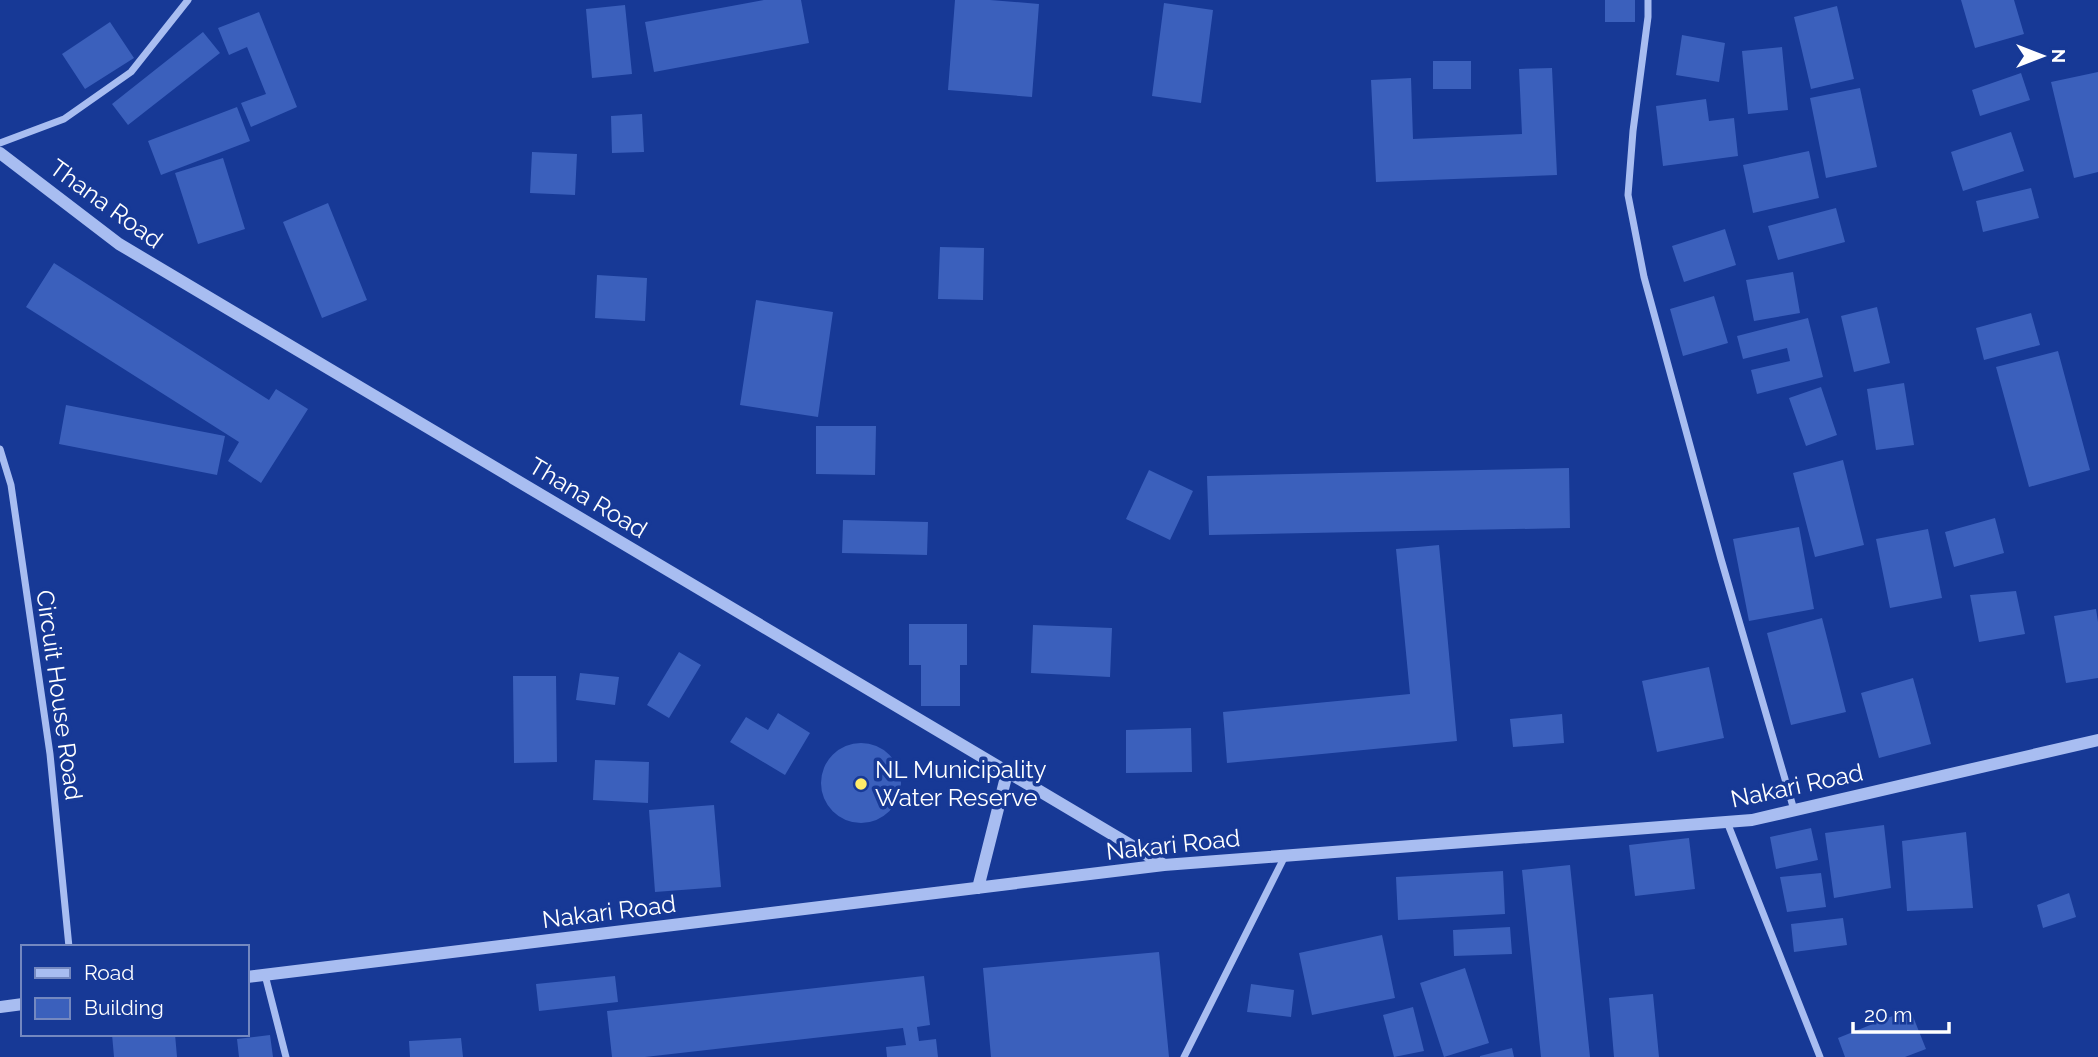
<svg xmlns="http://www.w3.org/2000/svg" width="2098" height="1057" viewBox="0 0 2098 1057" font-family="Raleway,sans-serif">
	<rect width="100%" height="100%" fill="#173996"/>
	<path fill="#3b60bc" d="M764,0H801L809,43L654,72L645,22Z
		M955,0H990L1039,4L1032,97L948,90Z
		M1605,0H1635V22H1605Z
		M1961,0H2014L2024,34L1975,48Z
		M1164,3L1213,10L1201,103L1152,96Z
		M625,5L632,74L592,78L586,9Z
		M1837,6L1854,79L1811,89L1794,17Z
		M259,12L297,107L251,127L241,103L266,94L247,47L229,55L218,28Z
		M110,22L134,58L85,89L62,54Z
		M203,32L220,53L128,125L112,104Z
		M1682,35L1725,43L1719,82L1676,75Z
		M1782,47L1788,110L1748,114L1742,51Z
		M1433,61H1471V89H1433Z
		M1552,68L1557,175L1376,182L1371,80L1411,78L1413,139L1522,134L1519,69Z
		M2098,72V172L2074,178L2051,82Z
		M2021,73L2030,100L1980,116L1972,90Z
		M1860,88L1877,167L1826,178L1810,98Z
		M1706,99L1709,121L1734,118L1738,156L1663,166L1656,106Z
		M237,107L250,141L161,175L148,141Z
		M642,114L644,152L612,153L611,116Z
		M2011,132L2024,171L1963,191L1951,152Z
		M1809,151L1819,198L1753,213L1743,165Z
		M532,152L577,154L575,195L530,193Z
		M223,158L245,229L198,244L175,173Z
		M2031,188L2039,218L1983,232L1976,201Z
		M328,203L367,300L322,318L283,222Z
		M1836,208L1845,242L1778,260L1768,226Z
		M1725,229L1736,265L1684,282L1672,246Z
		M940,247L984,248L983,300L938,299Z
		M54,263L269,400L276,389L308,409L261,483L228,461L239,442L26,307Z
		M1793,272L1800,313L1754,321L1746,280Z
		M597,275L647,278L645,321L595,318Z
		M1714,296L1728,343L1683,356L1670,309Z
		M756,300L833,312L818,417L740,405Z
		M1877,307L1890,363L1854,372L1841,316Z
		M2031,313L2040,345L1984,360L1976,328Z
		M1808,318L1823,377L1757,394L1751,370L1790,361L1787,348L1743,359L1737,336Z
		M2058,351L2090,470L2029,487L1996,367Z
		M1904,383L1914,445L1876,450L1867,389Z
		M1821,387L1837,435L1806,446L1789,398Z
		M66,405L225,436L217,475L59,444Z
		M816,426H876L875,475L816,474Z
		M1843,460L1864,545L1815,557L1793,473Z
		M1569,468L1570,528L1209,535L1207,476Z
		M1149,470L1193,491L1170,540L1126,519Z
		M1995,518L2004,553L1954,567L1945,532Z
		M843,520L928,522L927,555L842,553Z
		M1799,527L1814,609L1749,621L1733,539Z
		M1928,529L1942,598L1890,608L1876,539Z
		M1439,545L1457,741L1227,763L1223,712L1410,694L1396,549Z
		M2016,591L2025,634L1979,642L1970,595Z
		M2096,609L2098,622V678L2066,683L2054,616Z
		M1822,618L1846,712L1791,725L1767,633Z
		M909,624H967V665H960V706H921V665H909Z
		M1033,625L1112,628L1110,677L1031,673Z
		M679,652L701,665L669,718L647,705Z
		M1709,667L1724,738L1657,752L1642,681Z
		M580,673L619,677L615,705L576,700Z
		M513,676H556L557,762L514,763Z
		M1913,678L1931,744L1879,758L1861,693Z
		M778,713L810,733L785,775L730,742L746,717L768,730Z
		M1562,714L1564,743L1513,747L1510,719Z
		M1191,728L1192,772L1126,773V730Z
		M821 783a40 40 0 1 1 80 0a40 40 0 1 1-80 0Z
		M595,760L649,762L648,803L593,800Z
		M714,805L721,887L655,892L649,810Z
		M1884,825L1891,888L1834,898L1825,833Z
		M1811,828L1818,860L1776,869L1770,837Z
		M1966,832L1973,908L1907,911L1902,841Z
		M1689,838L1695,889L1635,896L1629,845Z
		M1570,865L1590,1057H1541L1522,870Z
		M1503,871L1505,914L1398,920L1396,877Z
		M1821,873L1826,907L1787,912L1780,877Z
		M2069,893L2076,917L2043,928L2037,905Z
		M1843,918L1847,945L1794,952L1791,924Z
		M1510,927L1512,954L1454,956L1453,930Z
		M1382,935L1395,998L1312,1015L1299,953Z
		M1159,952L1169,1057H991L983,968Z
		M1465,968L1489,1043L1444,1057L1420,983Z
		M615,976L618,1002L539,1011L536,984Z
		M924,976L930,1025L917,1027L919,1041L936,1039L938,1057H887L886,1047L906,1045L903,1028L645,1057H612L607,1011Z
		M1251,984L1294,990L1291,1017L1247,1012Z
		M1653,994L1659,1057H1614L1609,998Z
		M1413,1007L1424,1051L1394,1057L1383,1015Z
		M1910,1009L1926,1049L1905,1057H1845L1838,1038Z
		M112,1034H175L177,1057H114Z
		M270,1035L273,1057H239L237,1039Z
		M461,1038L463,1057H410L409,1041Z
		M1512,1048L1514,1057H1480V1056Z"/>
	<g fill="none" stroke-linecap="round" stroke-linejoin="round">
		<path stroke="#a8bdf1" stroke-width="7" d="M1648,0V17L1633,131L1628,195L1644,277L1721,559L1794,810
			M0,143L64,119L131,72L188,0
			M0,449L11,485L50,754L69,947
			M1727,822L1820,1057
			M265,975L286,1057
			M1184,1057L1285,856"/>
		<path stroke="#a8bdf1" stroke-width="12" d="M0,153L119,244L1164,865
			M978,888L1007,773
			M247,977L1164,865L1752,820L2098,740
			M0,1007L23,1004"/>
	</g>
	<circle fill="#ffec69" stroke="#173996" stroke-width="2.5" cx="861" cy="784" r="7"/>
	<g text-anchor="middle" stroke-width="7" stroke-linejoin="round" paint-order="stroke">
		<g font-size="24" fill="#fff" stroke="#173996">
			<text transform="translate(106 204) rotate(36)" y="8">Thana Road</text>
			<text transform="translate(588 498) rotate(31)" y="8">Thana Road</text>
			<text transform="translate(59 695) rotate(82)" y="8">Circuit House Road</text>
			<text transform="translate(1797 786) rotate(-12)" y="8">Nakari Road</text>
			<text transform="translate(1173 845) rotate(-6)" y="8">Nakari Road</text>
			<text transform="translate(609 912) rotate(-7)" y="8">Nakari Road</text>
		</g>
		<g font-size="24" fill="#fff" stroke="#173996" text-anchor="start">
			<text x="875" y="778">NL Municipality<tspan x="875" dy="28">Water Reserve</tspan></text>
		</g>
	</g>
	<rect x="21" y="945" width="228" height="91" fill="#173996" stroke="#7488c0" stroke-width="2"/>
	<rect x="35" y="968" width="35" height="10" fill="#a8bdf1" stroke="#7488c0" stroke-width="2"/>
	<text x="84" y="980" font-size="21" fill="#ffffff">Road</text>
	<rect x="35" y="998" width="35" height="21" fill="#3b60bc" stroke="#7488c0" stroke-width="2"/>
	<text x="84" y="1015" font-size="21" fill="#ffffff">Building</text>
	<g transform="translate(2042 56) rotate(90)" stroke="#173996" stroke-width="5" paint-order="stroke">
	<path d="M0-5L12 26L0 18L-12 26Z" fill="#ffffff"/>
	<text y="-10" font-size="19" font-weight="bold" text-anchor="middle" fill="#ffffff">N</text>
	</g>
	<path d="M1853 1022v10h96v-10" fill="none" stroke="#ffffff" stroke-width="3.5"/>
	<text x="1864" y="1022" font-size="21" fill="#ffffff" stroke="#173996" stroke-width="5" paint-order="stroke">20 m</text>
</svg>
